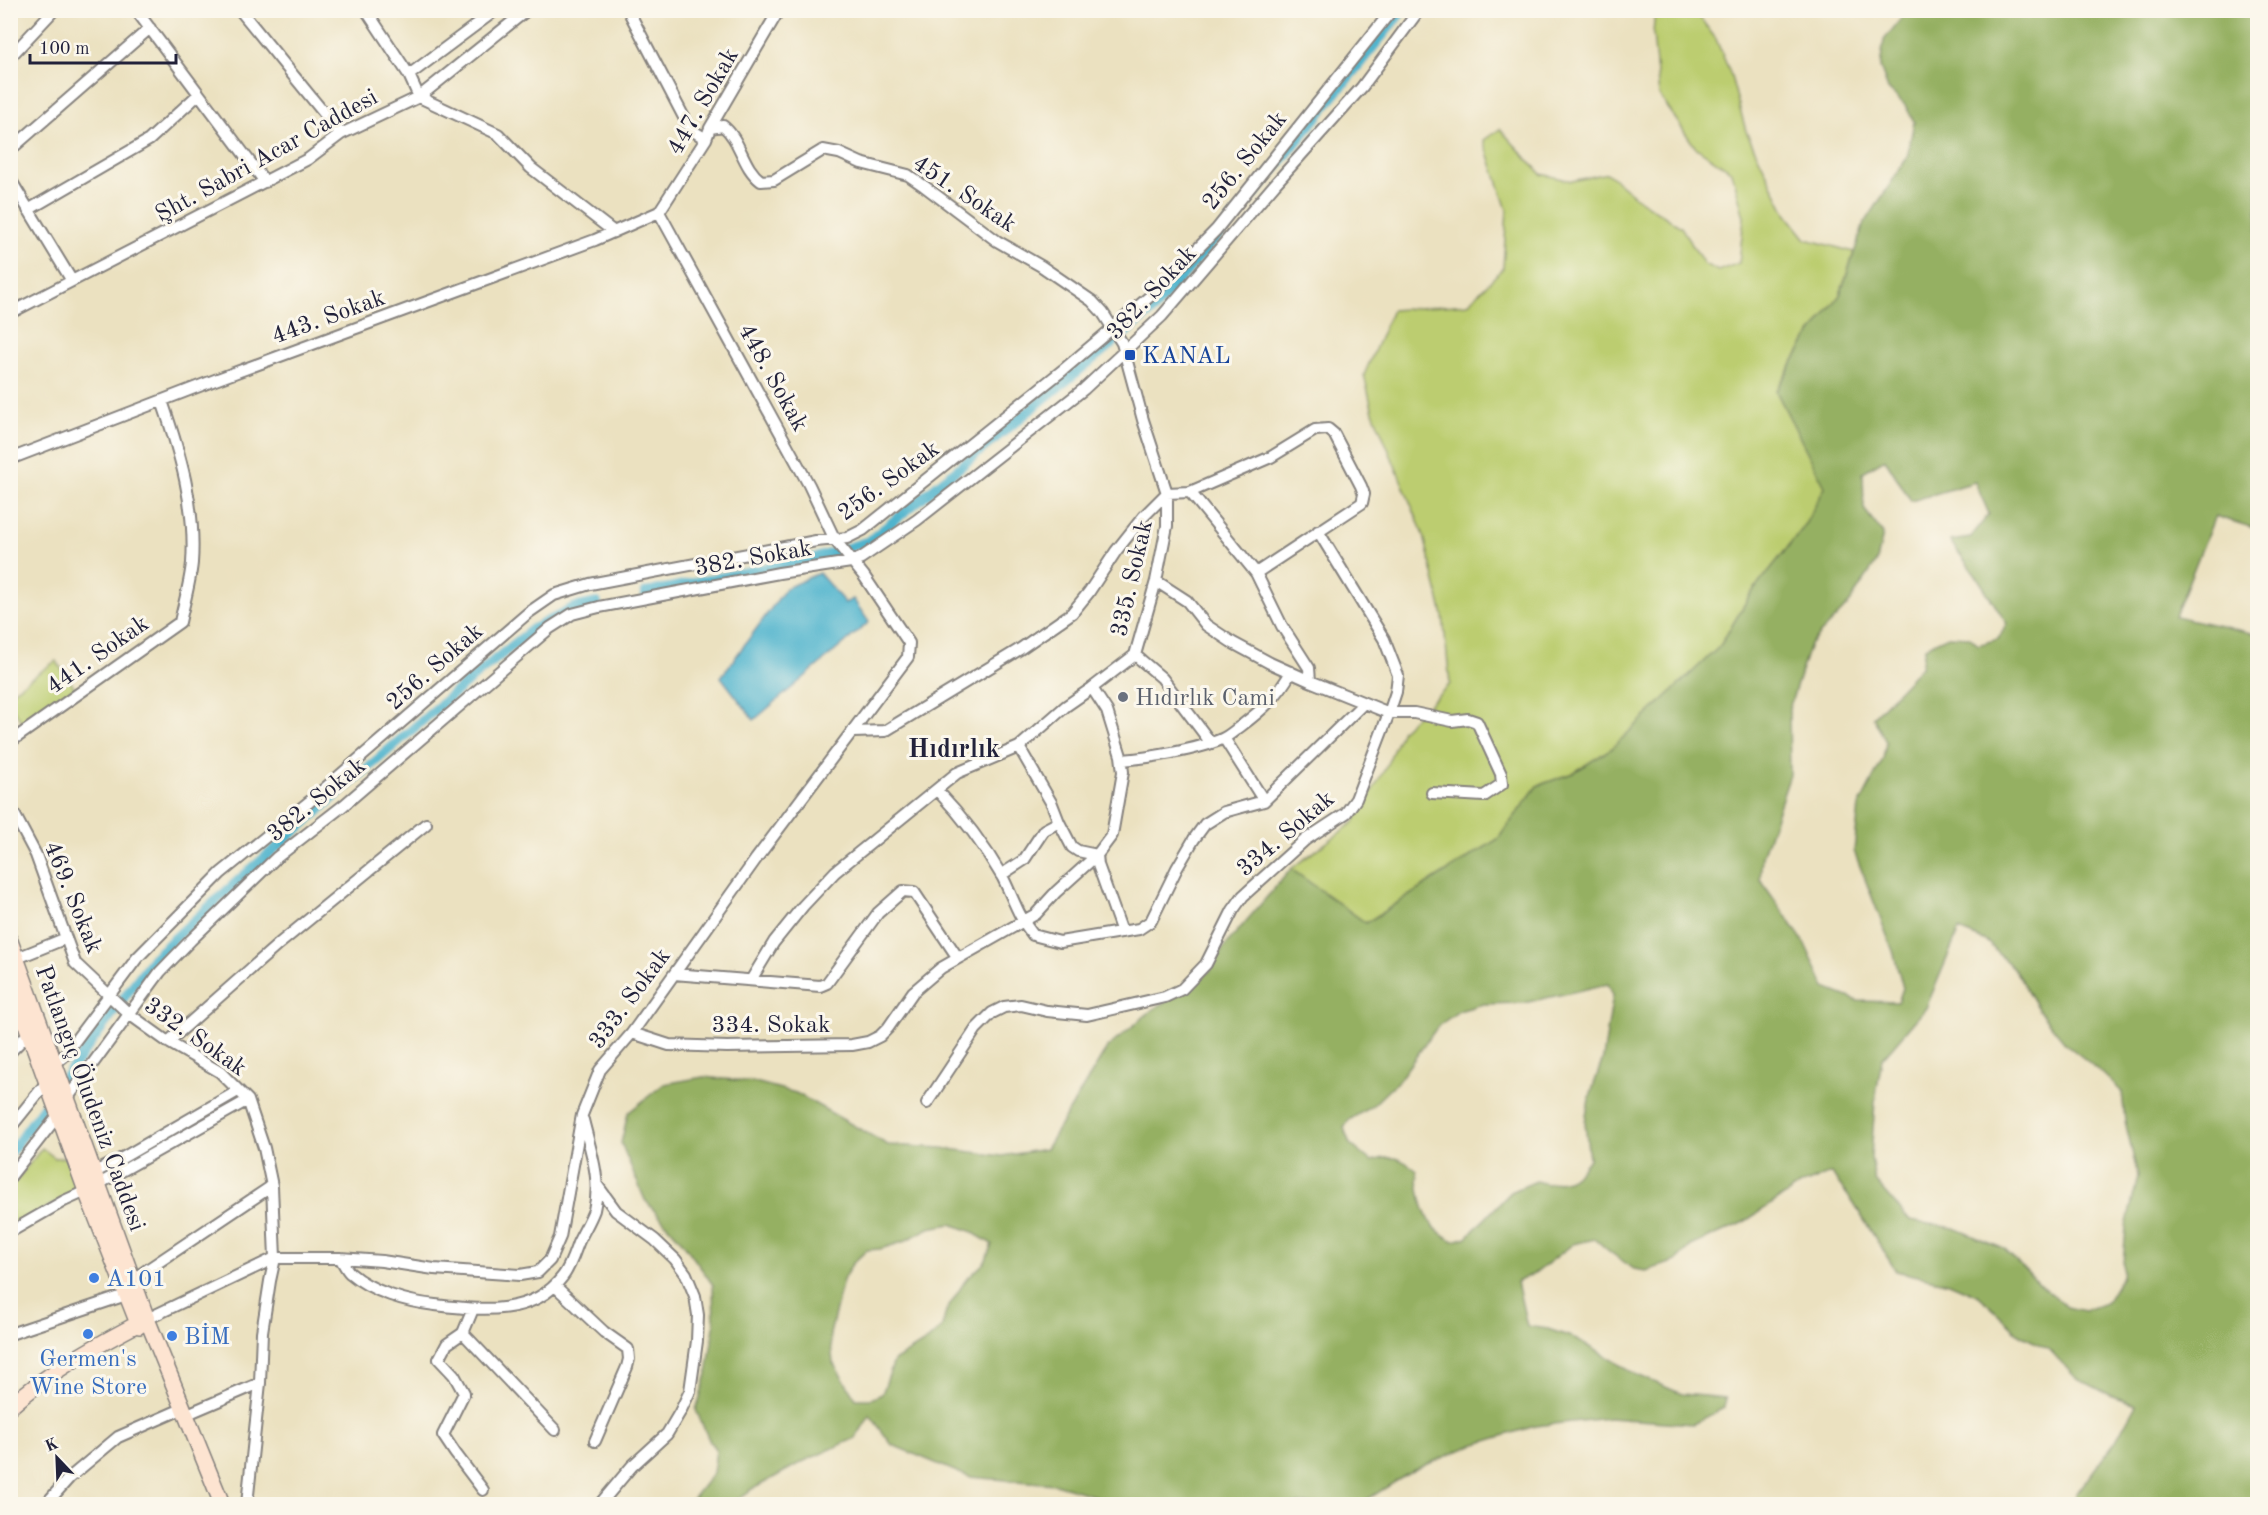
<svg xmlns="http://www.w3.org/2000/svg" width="2268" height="1515" viewBox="0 0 2268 1515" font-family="'Old Standard TT',serif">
	<rect width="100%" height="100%" fill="#fbf7ec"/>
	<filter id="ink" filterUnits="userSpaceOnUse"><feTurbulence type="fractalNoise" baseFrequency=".0167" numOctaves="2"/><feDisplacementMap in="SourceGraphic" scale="12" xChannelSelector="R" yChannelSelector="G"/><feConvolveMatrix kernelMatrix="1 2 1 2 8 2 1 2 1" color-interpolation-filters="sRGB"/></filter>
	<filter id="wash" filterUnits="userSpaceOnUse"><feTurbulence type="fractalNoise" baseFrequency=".008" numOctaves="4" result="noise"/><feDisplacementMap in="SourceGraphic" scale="24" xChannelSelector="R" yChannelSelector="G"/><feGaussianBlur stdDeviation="1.35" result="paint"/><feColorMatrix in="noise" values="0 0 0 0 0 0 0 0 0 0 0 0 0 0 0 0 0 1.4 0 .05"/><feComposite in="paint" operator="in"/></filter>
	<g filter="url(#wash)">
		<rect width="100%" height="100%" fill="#ebe1c0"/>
		<path fill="#bccd6f" stroke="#6f7855" stroke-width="1.5" d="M1655,11H1695L1716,39L1730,73L1746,131L1787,215L1806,239L1854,252L1840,295L1805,342L1776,391L1826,487L1803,528L1750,595L1720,646L1611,749L1573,773L1537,786L1498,839L1366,923L1291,869L1354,822L1385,769L1402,730L1450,684L1443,616L1424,536L1373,412L1364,375L1392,310L1468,304L1503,268L1507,210L1484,140L1500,129L1541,174L1572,181L1607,173L1641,201L1681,227L1704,264L1718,271L1739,263L1744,217L1732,172L1695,147L1659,95L1653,34Z
			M56,661L75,688L23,724L11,706V692Z
			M42,1148L55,1158L68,1157L78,1190L11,1228V1187Z"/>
		<path fill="#95b062" stroke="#5c694e" stroke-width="1.5" fill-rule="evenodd" d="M2249,10L2257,15V529L2215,516L2175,616L2257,634V1504H2075L2076,1494L2115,1442L2136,1404L2112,1396L2075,1377L2049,1349L2022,1336L1979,1296L1949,1283L1896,1271L1854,1204L1831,1173L1800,1185L1744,1222L1691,1246L1676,1261L1646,1271L1634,1269L1610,1252L1595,1239L1573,1244L1537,1272L1517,1282L1527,1326L1548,1329L1577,1339L1635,1374L1682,1394L1726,1398L1724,1408L1693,1424L1609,1418L1535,1426L1470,1446L1414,1470L1360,1504H1112L1102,1498L1055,1484L969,1477L892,1445L870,1415L856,1438L802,1462L751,1490L731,1504H692L690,1502L713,1473L716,1450L710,1442L696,1410L707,1374L714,1327L713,1285L683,1243L645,1200L621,1143L628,1113L664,1084L703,1077L755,1082L796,1093L888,1145L942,1148L1002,1156L1046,1149L1107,1048L1153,1009L1192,986L1209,972L1223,948L1291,869L1366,923L1498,839L1537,786L1573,773L1611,749L1720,646L1750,595L1803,528L1825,487L1776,391L1805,342L1840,295L1863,226L1907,158L1914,122L1905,105L1888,89L1880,67L1884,40L1907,11ZM1885,459L1911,501L1975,482L1989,514L1970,538L1950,541L1979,580L2007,624L1998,639L1978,645L1970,637L1948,636L1925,647L1921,667L1873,717L1886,742L1883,759L1859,806L1854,851L1893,951L1903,988L1898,1002L1858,1001L1825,988L1804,942L1760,879L1762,857L1790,775L1789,709L1810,644L1848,605L1877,561L1883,534L1864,509L1863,472ZM1959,930L1986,941L2015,970L2038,1009L2067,1045L2100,1071L2122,1092L2125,1121L2138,1177L2126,1227L2122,1276L2106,1303L2084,1311L2067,1307L2041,1286L2004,1249L1954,1228L1910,1221L1875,1181L1871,1157L1875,1101L1882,1059L1926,1008ZM1608,984L1613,995L1603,1058L1589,1099L1585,1122L1589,1159L1579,1172L1568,1180L1547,1184L1536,1181L1511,1192L1467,1237L1454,1241C1423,1227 1420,1202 1417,1171C1399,1156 1393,1155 1371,1161L1350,1144L1344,1128L1349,1120L1372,1106L1399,1080L1438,1026L1459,1011L1483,1004L1524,1003ZM951,1224L970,1231L992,1244L985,1262L965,1281L946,1311L942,1327L928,1340L894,1361L882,1394L871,1399H856L833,1363L830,1334L843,1280L852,1264L867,1250L880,1249L903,1242L929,1228Z"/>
		<path fill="#4fb4cd" stroke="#386b84" stroke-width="1.5" d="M819,573L845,603L853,599L869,622L754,720L721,677L786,588Z"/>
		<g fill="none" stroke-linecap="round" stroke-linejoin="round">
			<path stroke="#4fb4cd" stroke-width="3" d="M120,1166L223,1106"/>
			<path stroke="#4fb4cd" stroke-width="10" d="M645,593L816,558L869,541L1153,310L1256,192L1403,10
				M10,1153L153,958L241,878L461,687L533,629L573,608L597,603"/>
		</g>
	</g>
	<g filter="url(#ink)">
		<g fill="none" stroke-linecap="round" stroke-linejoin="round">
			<g stroke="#86827e" stroke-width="14">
				<path id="street" d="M136,10L265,182
					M240,10L341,134
					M366,10L409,75L419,97L498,134L531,168L614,232
					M628,10L690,129L706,139
					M10,57L54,10
					M409,75L496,10
					M10,150L150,28
					M10,179L72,281
					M28,210L149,140L199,94
					M659,212L706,139L710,128L779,10
					M10,313L308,159L341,134L419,97L527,10
					M10,459L215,380L595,240L659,212
					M1190,492L1256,573L1282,626L1309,668L1310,681
					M1156,581L1187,601L1206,625L1233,643L1270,663L1310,681L1389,713H1414L1452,721L1468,719L1477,722L1501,774L1502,784L1484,796L1432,793
					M1135,655L1162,678L1211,743
					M853,732L885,731L1020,649L1072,613L1089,592L1116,551L1143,517L1167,493L1190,492L1271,457L1315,430L1328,429L1334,434L1361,486L1364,494L1362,503L1256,573
					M1224,738L1264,801
					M10,742L180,622C184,603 190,583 192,563C196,507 180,453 162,401
					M1019,747L1052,804L1059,822L1072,847L1078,851L1097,855L1098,865L1122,932
					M1122,760C1148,758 1197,750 1222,739C1229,736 1235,730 1241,726C1262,710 1278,696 1291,672
					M937,790C963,817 984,845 1003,878C1013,898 1019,918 1033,935L1060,942L1139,929L1151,921L1177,868L1194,839L1205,824L1224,812L1264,801L1363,704
					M10,806L36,855L75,963L129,1014L168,1042L220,1072L248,1100L264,1148L272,1186L275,1258L270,1281L262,1332L260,1383L247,1504
					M1001,875L1024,860L1044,830L1059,822
					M17,958L64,939
					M674,974L820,986L827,983L878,913L903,891L914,892L958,958
					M751,980L774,942L803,906L835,872L957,773L1019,747L1066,706L1092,688
					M632,1033L669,1045L727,1047L852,1045L868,1042L880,1036L888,1028L913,992L941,968L1036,914L1056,892L1097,855L1112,835L1123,772L1121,756L1107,711L1092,688L1135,655L1156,581L1167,526V493L1143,420L1122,343L1103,313L1092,301L1041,266L997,241L924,186L908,175L861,163L839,153L823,150L774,180L761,181C742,167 741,140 723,126L710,128
					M168,1042L280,943L426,824
					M10,1052L30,1032
					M54,1064L63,1057L137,958L221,873L309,802L528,613L554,595L590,584L816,541L847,538L863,530L1063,370L1155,292L1216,230L1392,10
					M66,1100L160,972L191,940L276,858L344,805L550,628L572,614L599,607L779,573L851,562L861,558L917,520L1084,389L1162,316L1275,184L1362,87L1419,10
					M927,1103L976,1029L992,1013L1004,1007L1021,1005L1047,1011L1087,1015L1165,997L1182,989L1206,964L1233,910L1243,896L1305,840L1346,813L1356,799L1389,713L1396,692L1398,675L1384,639L1318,531
					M10,1128L47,1082
					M93,1173L117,1161L238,1091
					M10,1177L59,1114
					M97,1185L248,1100
					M597,1185L616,1211L655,1240L675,1259L686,1274L695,1296L698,1315L697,1341L690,1391L680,1412L667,1434L632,1466L600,1504
					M10,1232L64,1201L86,1191
					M340,1258C343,1262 346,1269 350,1273C372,1292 407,1302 435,1305C479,1310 533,1317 563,1276C570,1267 574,1254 578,1243C583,1232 590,1221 594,1210C602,1180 590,1149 583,1120
					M132,1280L272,1186
					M555,1286L604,1332L628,1349L629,1359L627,1367L595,1441
					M473,1309L463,1333L447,1344L439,1359L454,1375L464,1393L443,1435L455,1453L483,1490
					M147,1319L275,1258H340L382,1261L434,1269L520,1275L538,1272L550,1260L560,1237L582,1115L600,1070L632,1033L756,859L908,657L909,643L864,576L835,540L809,485L659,212
					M463,1333L555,1430
					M10,1334L126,1295
					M185,1415L260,1383
					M10,1502L13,1504
					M46,1504L69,1478L118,1437L175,1412"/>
			</g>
			<g stroke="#86827e" stroke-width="18">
				<path id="secondary" d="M10,941L147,1319L222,1504
					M10,980L86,1191L139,1326
					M10,1407C51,1370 99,1344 147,1319"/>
			</g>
			<use href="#street" stroke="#fff" stroke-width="10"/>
			<use href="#secondary" stroke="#fde4d1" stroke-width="15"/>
		</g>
	</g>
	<rect fill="#1a4fb4" stroke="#fbf7ec" stroke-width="2" x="1124" y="349" width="12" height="12" rx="3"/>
	<circle fill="#6b7280" stroke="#fbf7ec" stroke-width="2" cx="1123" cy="697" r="6"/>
	<g fill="#3f7fe0" stroke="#fbf7ec" stroke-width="2">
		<circle cx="94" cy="1278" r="6"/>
		<circle cx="88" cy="1334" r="6"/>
		<circle cx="172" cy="1336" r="6"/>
	</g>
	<g text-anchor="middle" stroke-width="6" stroke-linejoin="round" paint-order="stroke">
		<g font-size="24" fill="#22223b" stroke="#fbf7ec">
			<text transform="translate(702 101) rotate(-60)" y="8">447. Sokak</text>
			<text transform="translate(266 155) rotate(-29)" y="8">Şht. Sabri Acar Caddesi</text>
			<text transform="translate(1244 160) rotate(-51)" y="8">256. Sokak</text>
			<text transform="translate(965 193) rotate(34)" y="8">451. Sokak</text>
			<text transform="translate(1151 292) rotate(-47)" y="8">382. Sokak</text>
			<text transform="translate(328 316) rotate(-20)" y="8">443. Sokak</text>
			<text transform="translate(774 377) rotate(61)" y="8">448. Sokak</text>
			<text transform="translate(888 480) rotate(-36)" y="8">256. Sokak</text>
			<text transform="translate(753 557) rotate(-10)" y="8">382. Sokak</text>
			<text transform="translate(1131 578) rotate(-77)" y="8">335. Sokak</text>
			<text transform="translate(97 654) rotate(-35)" y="8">441. Sokak</text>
			<text transform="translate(434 666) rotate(-41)" y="8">256. Sokak</text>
			<text transform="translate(316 799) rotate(-39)" y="8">382. Sokak</text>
			<text transform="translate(1285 833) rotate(-40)" y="8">334. Sokak</text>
			<text transform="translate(74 897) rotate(68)" y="8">469. Sokak</text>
			<text transform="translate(629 998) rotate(-53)" y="8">333. Sokak</text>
			<text x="771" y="1032">334. Sokak</text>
			<text transform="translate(196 1036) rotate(35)" y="8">332. Sokak</text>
			<text transform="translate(91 1098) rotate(70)" y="8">Patlangıç Öludeniz Caddesi</text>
		</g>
		<g font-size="24" fill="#164399" stroke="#fbf7ec" text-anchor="start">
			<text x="1142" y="363">KANAL</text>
		</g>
		<g font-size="24" fill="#5b616d" stroke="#fbf7ec" text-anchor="start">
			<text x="1135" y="705">Hıdırlık Cami</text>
		</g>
		<g font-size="24" fill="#366cbe" stroke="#fbf7ec" text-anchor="start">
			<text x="106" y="1286">A101</text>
			<text x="184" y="1344">BİM</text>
			<text x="88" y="1366" text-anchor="middle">Germen's<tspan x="88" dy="28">Wine Store</tspan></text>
		</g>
		<g font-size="26" font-weight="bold" fill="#22223b" stroke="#fbf7ec">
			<text x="954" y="757">Hıdırlık</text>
		</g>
	</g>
	<rect width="2268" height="1515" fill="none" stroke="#fbf7ec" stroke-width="36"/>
	<g transform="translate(57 1458) rotate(337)" stroke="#fbf7ec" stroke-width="4.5" paint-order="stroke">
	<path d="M0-4.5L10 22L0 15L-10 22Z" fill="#22223b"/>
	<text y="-9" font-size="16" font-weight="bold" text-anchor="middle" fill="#22223b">K</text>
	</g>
	<path d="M30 54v9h146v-9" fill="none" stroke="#22223b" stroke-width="3"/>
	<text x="39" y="54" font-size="18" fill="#22223b" stroke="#fbf7ec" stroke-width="4.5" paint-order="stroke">100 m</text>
</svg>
